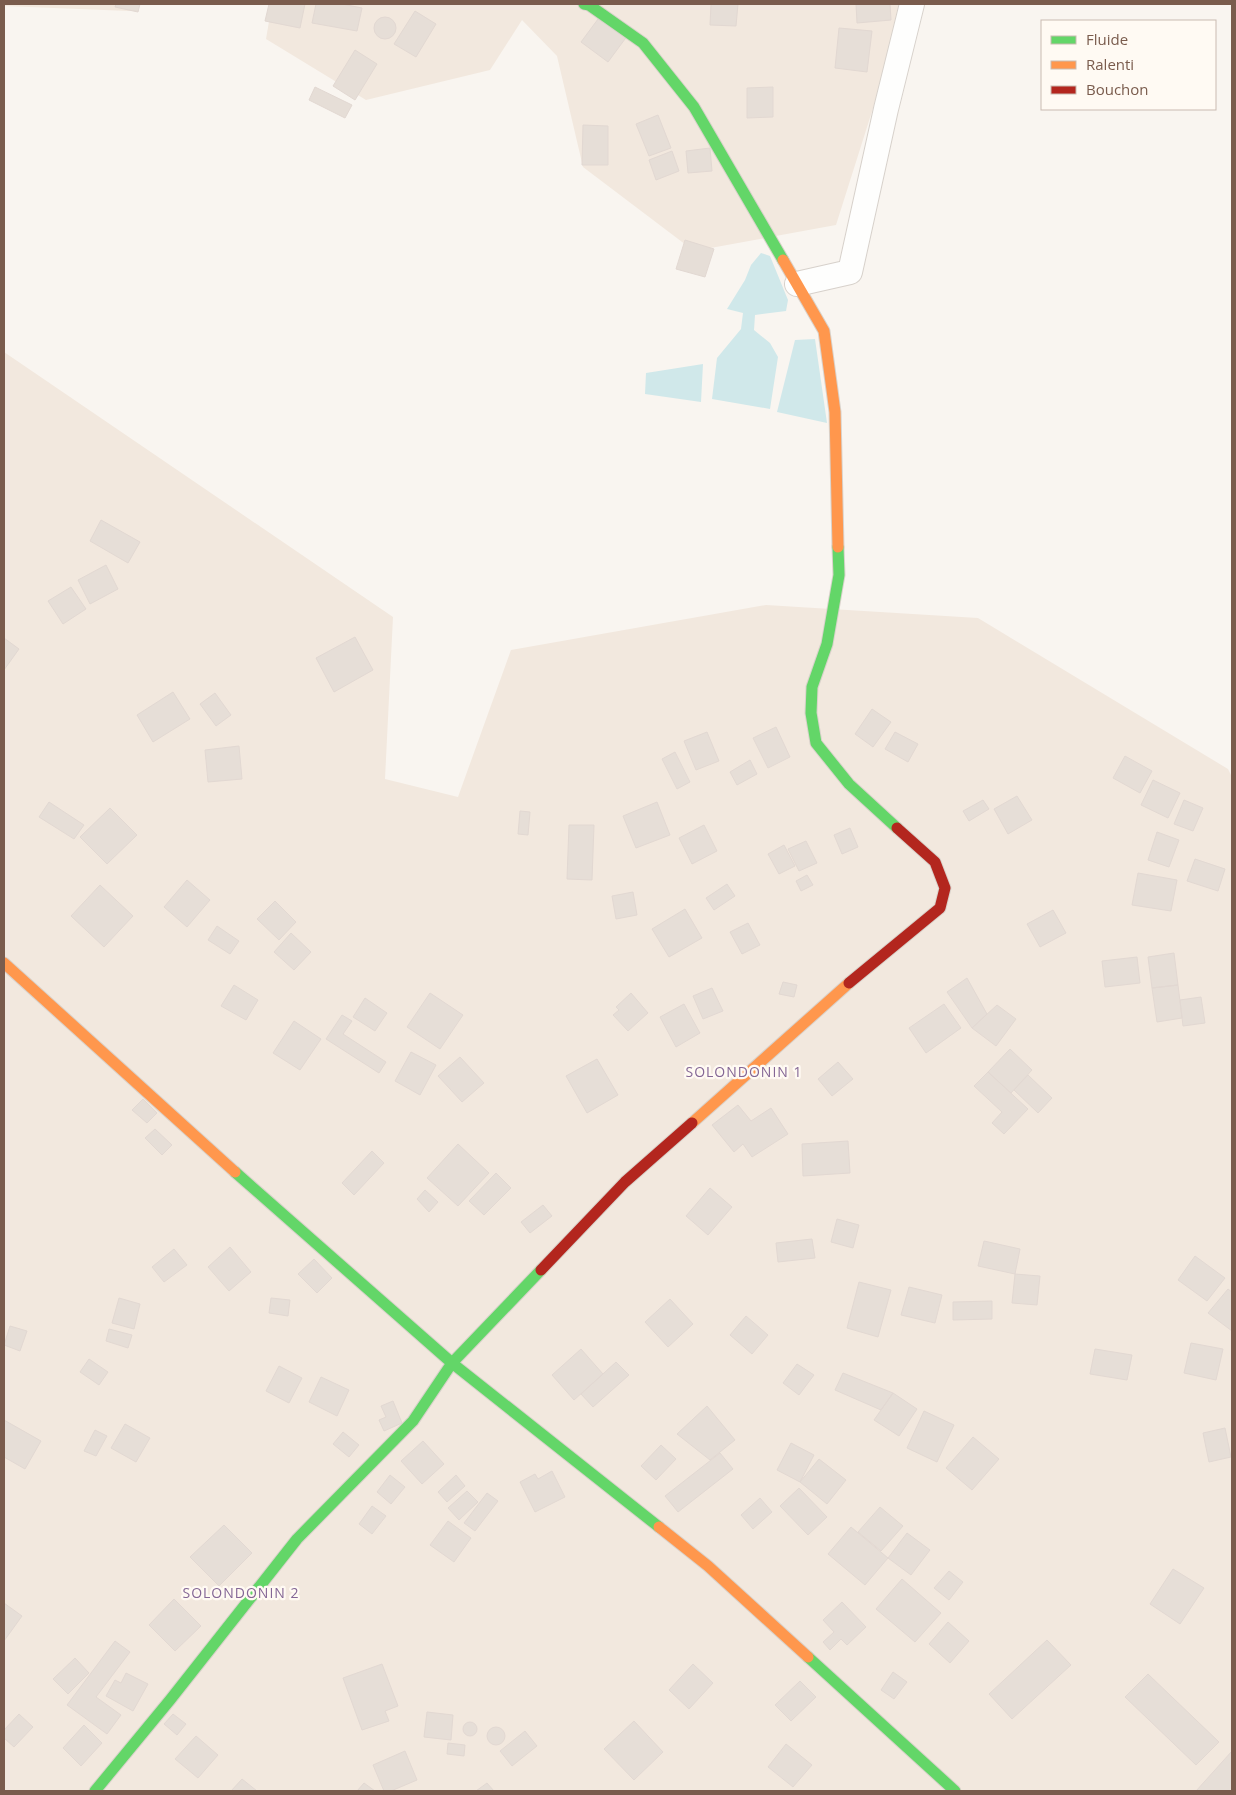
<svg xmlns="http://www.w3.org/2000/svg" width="1236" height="1795" viewBox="0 0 1236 1795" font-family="'Open Sans',sans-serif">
	<rect width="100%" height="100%" fill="#f9f5f0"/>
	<path fill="#f2e8de" d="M4,4H139L129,11L4,6Z
		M272,4H906L836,225L694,251L583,167L557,56L522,20L490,70L366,100L266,39Z
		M4,352L393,617L385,779L458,797L511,650L766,605L978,618L1228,769L1232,777V1791H4Z"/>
	<path fill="#d0e8ea" d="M761,253L770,256L788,300L786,311L755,315L754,330L770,343L778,357L770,409L712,399L717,358L741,329L743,313L727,309L745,280L751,265Z
		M815,339L827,423L777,412L795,340Z
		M703,364L701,402L645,394L646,373Z"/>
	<path fill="#e6ded7" stroke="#e2d8d2" d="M116,4H140L138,12L115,7Z
		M269,4H305L300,28L265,21Z
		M316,4H342L362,8L357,31L312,23Z
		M711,4H738L736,26L710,25Z
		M856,4H890L891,20L857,23Z
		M415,11L436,24L416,57L394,44Z
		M601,15L628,35L608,62L581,42Z
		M374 28a11 11 0 1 1 22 0a11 11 0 1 1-22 0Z
		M839,28L872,31L867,72L835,68Z
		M355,50L377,64L355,100L333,86Z
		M315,87L352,105L345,118L309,100Z
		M773,87V117L747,118V88Z
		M658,115L671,148L649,156L636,124Z
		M583,125L608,126V165H582Z
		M710,148L712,171L688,173L686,151Z
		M672,151L679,171L656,180L649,160Z
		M685,240L714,249L705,277L676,269Z
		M101,520L140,542L128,563L90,541Z
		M106,565L118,589L90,604L78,580Z
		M71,587L86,609L63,624L48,601Z
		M355,637L373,670L334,692L316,658Z
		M4,638L19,649L4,670Z
		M173,692L190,719L153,742L137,715Z
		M215,693L231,715L216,726L200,704Z
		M872,709L891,722L873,747L855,734Z
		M776,727L790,757L768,768L753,738Z
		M707,732L719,761L696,770L684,741Z
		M895,732L918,744L908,762L885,749Z
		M239,746L242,779L208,782L205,750Z
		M675,752L690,782L677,789L662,759Z
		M1125,756L1152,771L1140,793L1113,778Z
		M750,760L757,774L737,785L730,772Z
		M1153,780L1180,793L1168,818L1141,805Z
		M1017,796L1032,820L1008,834L994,809Z
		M983,800L989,809L969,821L963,811Z
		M1184,800L1203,808L1193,831L1174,824Z
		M49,802L84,825L74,839L39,817Z
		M657,802L670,835L636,848L623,816Z
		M110,808L137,835L107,864L80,837Z
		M520,811L530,812L528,835L518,834Z
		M569,825H594L592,880L567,879Z
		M704,825L717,851L692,864L679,838Z
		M850,828L858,847L842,854L834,835Z
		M1157,832L1179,840L1169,867L1148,860Z
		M806,841L817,863L799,871L788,849Z
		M784,845L795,866L779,874L768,854Z
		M1195,859L1225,869L1218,891L1187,881Z
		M1138,873L1177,880L1171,911L1132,905Z
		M807,875L813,885L801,891L796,881Z
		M187,880L210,900L187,927L164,907Z
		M727,884L735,896L714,910L706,898Z
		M100,885L133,916L104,947L71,916Z
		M633,892L637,915L616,919L612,896Z
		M275,901L296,922L279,940L257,919Z
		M685,909L702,938L669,957L652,929Z
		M1053,910L1066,933L1040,947L1027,924Z
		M748,923L760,945L742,954L730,932Z
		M217,926L239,941L230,954L208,940Z
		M291,933L311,952L294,970L274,952Z
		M1174,953L1178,985L1152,988L1148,957Z
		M1137,957L1140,983L1105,987L1102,961Z
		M967,978L987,1014L972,1028L947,992Z
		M783,982L797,985L794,997L779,994Z
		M234,985L258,1000L246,1020L221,1006Z
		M1178,985L1182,1018L1157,1022L1152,988Z
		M712,988L723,1011L703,1019L693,996Z
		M430,993L463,1015L440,1049L407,1027Z
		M631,993L648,1013L628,1031L613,1015L619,1010L616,1007Z
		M1201,997L1205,1023L1183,1026L1180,1000Z
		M365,998L387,1013L375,1031L353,1017Z
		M684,1004L700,1033L676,1047L660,1017Z
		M944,1004L961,1028L926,1053L909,1028Z
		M997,1005L1016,1019L996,1046L972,1028Z
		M342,1015L352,1021L343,1034L386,1062L379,1073L326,1039Z
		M294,1021L321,1039L300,1070L273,1053Z
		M1010,1049L1032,1070L1011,1093L988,1072Z
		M411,1052L436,1065L420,1095L395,1081Z
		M460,1057L484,1083L462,1102L438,1076Z
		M597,1059L618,1095L587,1113L566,1076Z
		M838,1062L853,1079L832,1096L818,1079Z
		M988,1072L1028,1109L1004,1134L992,1123L1002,1112L974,1086Z
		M1028,1075L1052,1098L1038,1113L1014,1090Z
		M143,1099L157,1113L147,1123L132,1110Z
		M738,1105L751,1121L771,1108L788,1134L752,1157L743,1144L734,1152L712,1125Z
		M155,1129L172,1145L162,1155L145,1138Z
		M848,1141L850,1173L803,1176L802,1144Z
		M458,1144L489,1173L458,1206L427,1178Z
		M372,1151L384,1163L354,1195L342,1183Z
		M496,1173L511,1188L484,1215L469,1201Z
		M710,1188L732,1207L708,1235L686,1216Z
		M425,1190L438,1202L429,1212L417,1199Z
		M543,1205L552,1216L530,1233L521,1222Z
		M837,1219L859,1225L853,1248L831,1242Z
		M812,1239L815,1258L778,1262L776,1243Z
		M984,1241L1020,1249L1015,1274L978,1266Z
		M230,1247L251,1272L229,1291L208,1267Z
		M174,1249L187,1265L164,1282L152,1267Z
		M1195,1256L1225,1278L1207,1301L1178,1280Z
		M314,1259L332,1278L317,1293L298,1274Z
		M1015,1274L1040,1276L1037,1305L1012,1303Z
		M859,1282L891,1290L878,1337L847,1328Z
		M909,1287L942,1295L935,1323L901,1315Z
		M1228,1289L1232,1292V1331L1208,1313Z
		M119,1298L140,1304L134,1329L112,1323Z
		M271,1298L290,1300L288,1316L269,1313Z
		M670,1299L693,1324L668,1347L645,1322Z
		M992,1301V1319L953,1320V1302Z
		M746,1316L768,1335L752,1354L730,1335Z
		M10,1326L27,1331L20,1351L4,1345Z
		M109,1329L132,1335L128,1348L106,1341Z
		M1191,1343L1223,1349L1216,1380L1184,1373Z
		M581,1349L603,1374L574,1400L552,1375Z
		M1095,1349L1132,1355L1127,1380L1090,1374Z
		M89,1359L108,1372L99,1385L80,1372Z
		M616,1362L629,1375L593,1407L581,1394Z
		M797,1364L814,1375L799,1395L783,1383Z
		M279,1366L302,1378L289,1403L266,1391Z
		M843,1373L893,1393L881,1410L835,1390Z
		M321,1377L349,1390L337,1416L309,1402Z
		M893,1393L917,1409L899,1436L874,1420Z
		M393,1401L402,1423L384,1431L379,1420L386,1417L381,1406Z
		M707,1406L735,1440L710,1460L677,1434Z
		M924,1411L954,1425L937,1462L907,1448Z
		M4,1420L41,1441L25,1469L4,1457Z
		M125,1424L150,1438L136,1462L111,1448Z
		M1225,1428L1231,1457L1209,1462L1203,1433Z
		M95,1430L107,1436L96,1456L84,1451Z
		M343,1432L359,1445L349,1457L333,1444Z
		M973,1437L999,1459L972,1490L946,1468Z
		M423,1441L444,1464L422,1484L401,1461Z
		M791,1443L814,1455L800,1482L777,1470Z
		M661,1445L676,1459L656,1480L641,1466Z
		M720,1453L733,1469L678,1512L665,1496Z
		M819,1459L846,1480L827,1504L800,1482Z
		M552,1471L565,1497L535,1512L520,1482L535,1474L538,1479Z
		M390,1475L405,1487L391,1504L377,1492Z
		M456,1475L465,1486L447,1502L438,1492Z
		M799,1488L827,1517L808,1535L780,1506Z
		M467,1491L478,1502L459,1520L448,1508Z
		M487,1493L498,1501L475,1531L464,1523Z
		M760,1498L772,1512L753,1529L741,1515Z
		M372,1506L386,1516L372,1534L359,1524Z
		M880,1507L903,1526L881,1551L858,1532Z
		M448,1521L471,1538L454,1562L430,1545Z
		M224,1525L252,1553L219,1586L190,1557Z
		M851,1527L888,1558L865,1585L828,1554Z
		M907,1533L930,1550L911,1575L888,1558Z
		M1173,1569L1204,1588L1180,1624L1150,1604Z
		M949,1571L963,1582L949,1600L934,1588Z
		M902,1579L941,1613L915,1642L876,1609Z
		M174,1599L201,1626L175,1651L149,1625Z
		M842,1602L866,1627L847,1645L841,1639L830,1650L823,1642L834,1632L823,1620Z
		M4,1603L22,1616L4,1641Z
		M948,1622L969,1641L950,1663L929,1644Z
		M1047,1640L1071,1665L1012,1719L989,1694Z
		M115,1641L130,1652L96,1697L121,1715L107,1734L67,1705Z
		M75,1658L89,1673L68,1694L53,1679Z
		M382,1664L398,1706L385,1711L389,1721L362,1730L343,1678Z
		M693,1664L713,1683L689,1709L669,1690Z
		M893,1672L907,1682L894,1699L881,1690Z
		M126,1673L148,1684L133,1711L106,1696L115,1680L121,1683Z
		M1148,1674L1219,1742L1196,1765L1125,1697Z
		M800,1681L816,1697L791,1721L775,1705Z
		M427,1712L453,1715L451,1740L424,1737Z
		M19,1714L33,1727L14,1747L4,1738V1730Z
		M173,1714L186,1724L177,1735L164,1724Z
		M634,1721L663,1752L634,1780L604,1749Z
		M463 1729a7 7 0 1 1 14 0a7 7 0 1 1-14 0Z
		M84,1725L102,1743L81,1766L63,1748Z
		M487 1736a9 9 0 1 1 18 0a9 9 0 1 1-18 0Z
		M525,1731L537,1746L512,1766L500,1751Z
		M196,1736L218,1755L198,1778L175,1759Z
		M448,1743L465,1745L464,1756L447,1754Z
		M786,1744L812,1765L793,1787L768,1767Z
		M405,1751L417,1780L391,1791H384L373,1765Z
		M1232,1751V1791H1196Z
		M242,1779L257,1791H231Z
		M364,1783L375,1791H357Z
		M487,1783L494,1791H476Z"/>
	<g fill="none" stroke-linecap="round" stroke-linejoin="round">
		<g stroke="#d7d1cb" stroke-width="26">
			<path id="street" d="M797,284L850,272L886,109L912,4"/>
		</g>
		<g stroke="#d9d2cb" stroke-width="13">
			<path id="fast" d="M584,4L589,5L643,43L694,107L783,260
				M838,547L839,575L827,644L812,687L811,713L816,743L849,784L897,828
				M235,1172L452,1363L659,1527
				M808,1657L955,1791
				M95,1791L170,1700L297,1539L413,1421L452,1363L541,1270"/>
		</g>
		<g stroke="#d9d2cb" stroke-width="13">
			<path id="slow" d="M783,260L824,331L835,412L838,547
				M4,963L235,1172
				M692,1123L849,983
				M659,1527L708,1566L808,1657"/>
		</g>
		<g stroke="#d9d2cb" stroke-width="13">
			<path id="jam" d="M849,983L940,908L945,888L935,862L897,828
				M541,1270L625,1182L692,1123"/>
		</g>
		<use href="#street" stroke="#fefefd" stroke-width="24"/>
		<use href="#fast" stroke="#63d668" stroke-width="11"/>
		<use href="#slow" stroke="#ff974d" stroke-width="11"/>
		<use href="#jam" stroke="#b3261e" stroke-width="11"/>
	</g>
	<g text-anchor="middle" stroke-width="4.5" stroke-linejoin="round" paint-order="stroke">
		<g font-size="14" letter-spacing="1" fill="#846695" stroke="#fffaf3">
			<text x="744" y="1077">SOLONDONIN 1</text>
			<text x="241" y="1598">SOLONDONIN 2</text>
		</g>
	</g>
	<rect width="1236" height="1795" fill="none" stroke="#7a5c4d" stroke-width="10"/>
	<rect x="1041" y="20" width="175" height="90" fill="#fffaf3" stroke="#cabbb1"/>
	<rect x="1051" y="36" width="25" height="8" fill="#63d668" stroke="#cabbb1"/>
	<text x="1086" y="45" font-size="15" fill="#7a5c4d">Fluide</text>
	<rect x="1051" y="61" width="25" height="8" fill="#ff974d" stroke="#cabbb1"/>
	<text x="1086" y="70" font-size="15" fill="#7a5c4d">Ralenti</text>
	<rect x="1051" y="86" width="25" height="8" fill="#b3261e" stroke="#cabbb1"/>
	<text x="1086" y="95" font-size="15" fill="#7a5c4d">Bouchon</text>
</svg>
